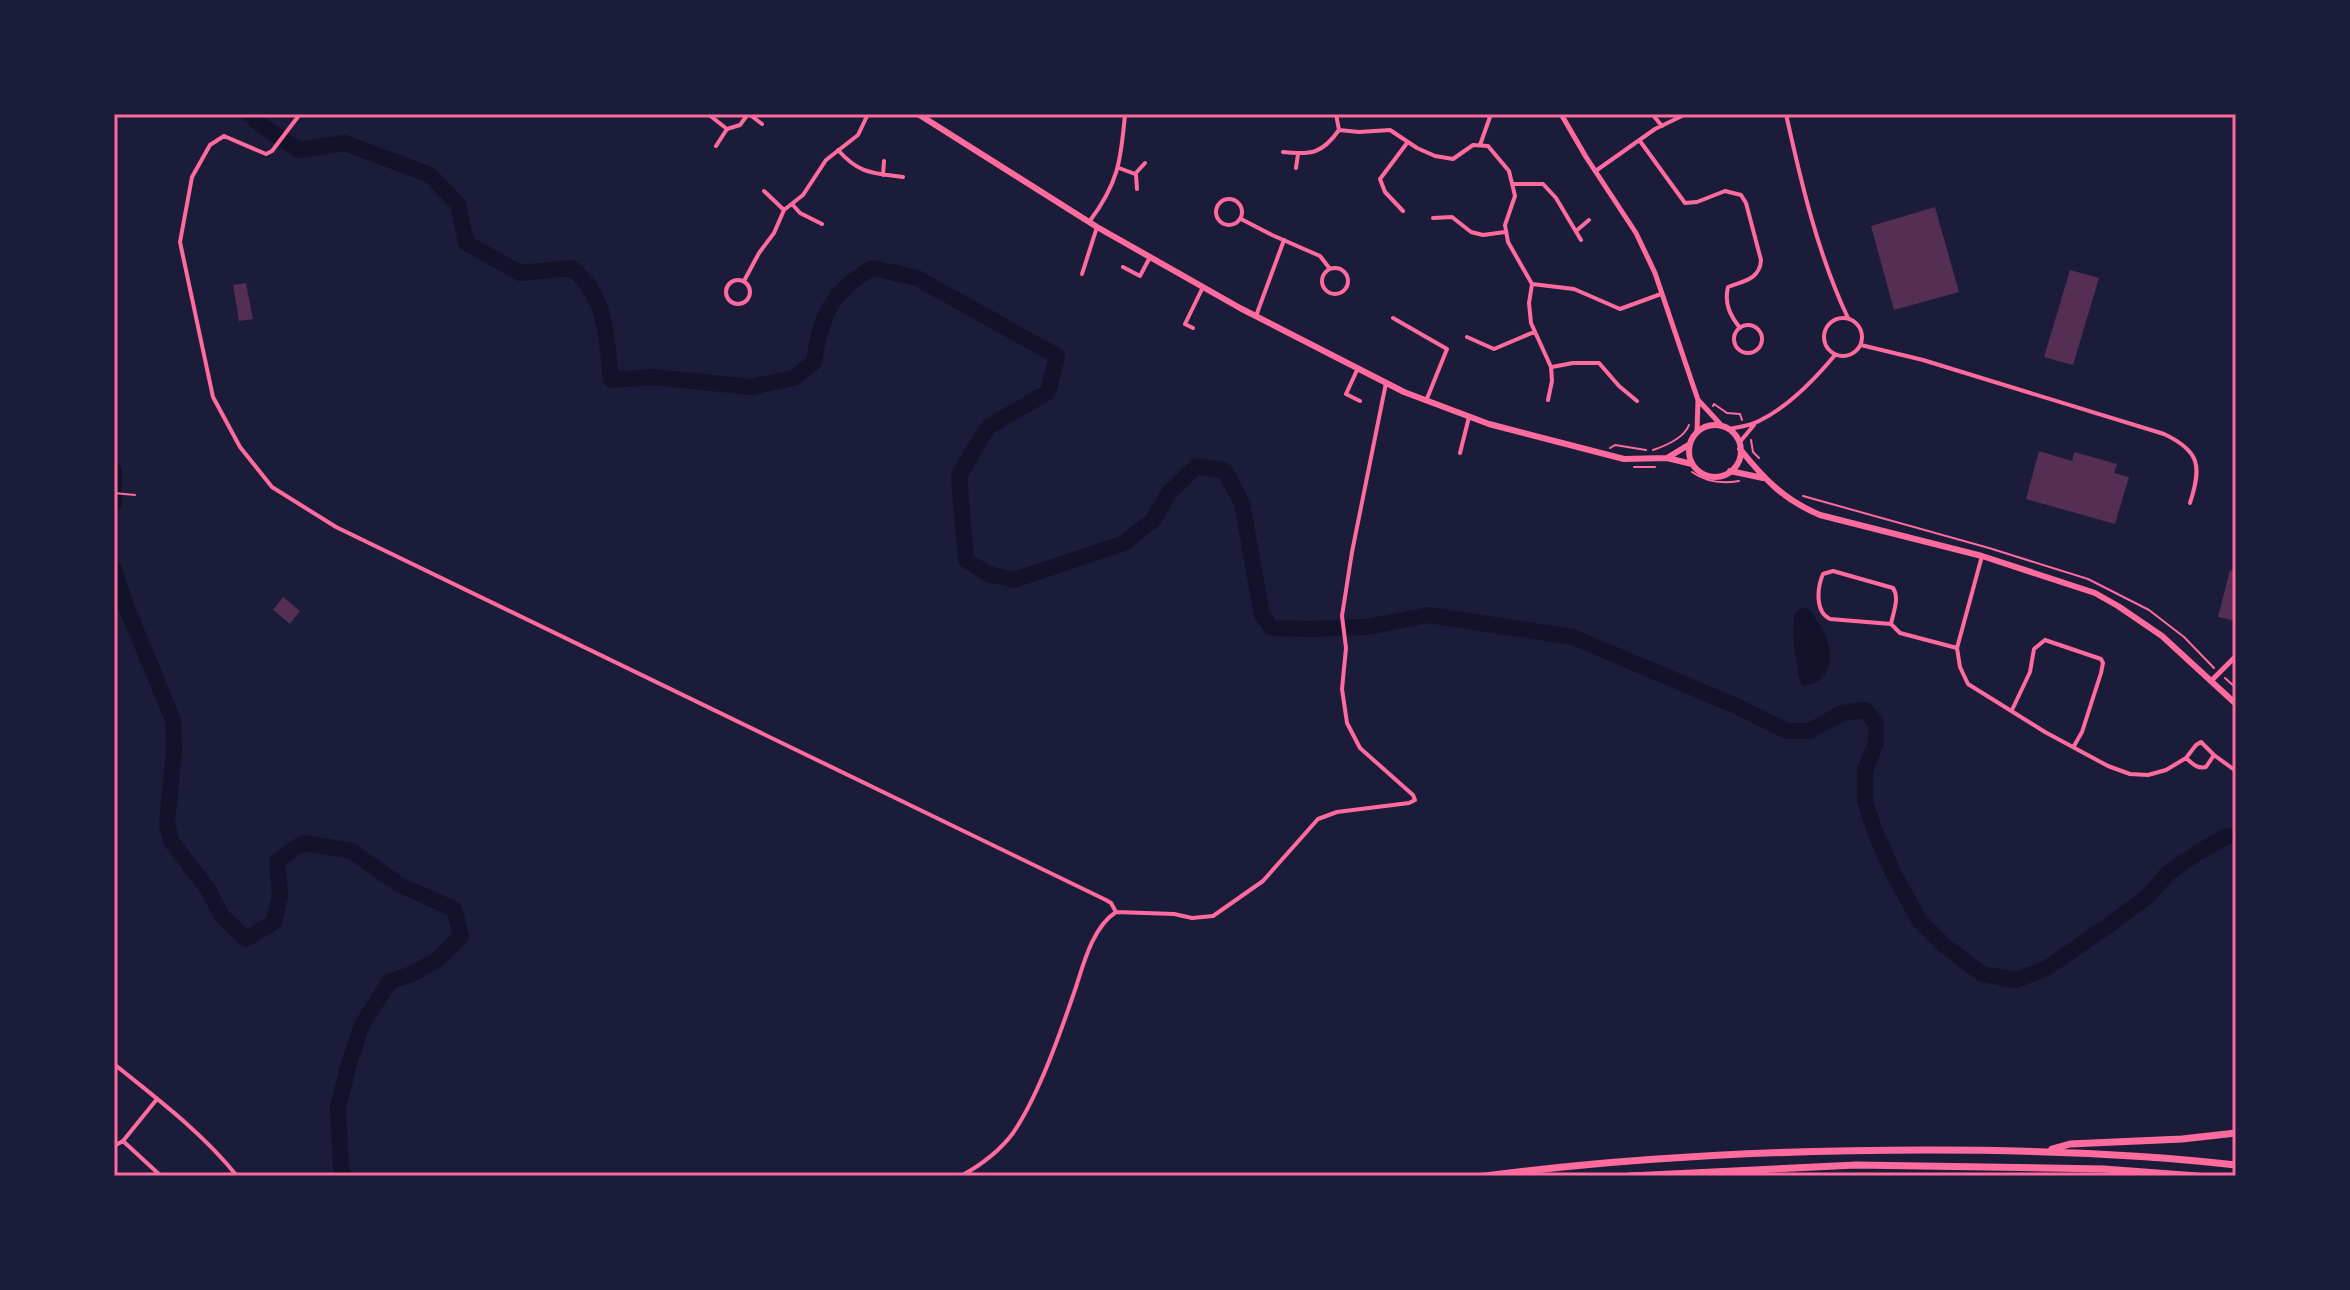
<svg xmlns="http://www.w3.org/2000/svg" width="2350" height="1290" viewBox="0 0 2350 1290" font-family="'Archivo Narrow',sans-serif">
	<rect width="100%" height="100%" fill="#1b1b3a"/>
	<path fill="#12122b" d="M1804,607L1809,609C1815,618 1822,627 1826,637C1835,659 1829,685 1802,685C1797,674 1790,627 1795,616C1798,609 1798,610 1804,607Z"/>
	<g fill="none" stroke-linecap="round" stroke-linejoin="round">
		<path stroke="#12122b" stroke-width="16" d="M249,114L262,126L299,150L345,143L430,175L458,204L466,243L520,273L571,268C607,294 607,341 611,380L653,377L751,387L794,378L814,362C820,317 832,290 873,268L917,278L1057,356L1048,392L988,427L959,475L966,560L988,574L1014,580L1124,543L1153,520L1169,493L1197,466L1225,471L1242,503L1262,615L1272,628L1310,629L1366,627L1429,615L1573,637L1736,706L1787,731H1810L1842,713L1865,710L1876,723V743L1865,770V801L1874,829L1894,875L1920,921L1946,947L1982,974L2016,980L2047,968L2123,915L2150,894L2167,874L2197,853L2225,837L2236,835
			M114,471V503
			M114,569L126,606L173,720L174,750L167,823L171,841L209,891L222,916L246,939L274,922L280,896L277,861L303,843L352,851L398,884L454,909L461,936L437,960L414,973L389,982L362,1025L348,1067L338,1108L341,1167L344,1176"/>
	</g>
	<path fill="#542f53" d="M1935,207L1959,292L1894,310L1871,226Z
		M2070,270L2099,278L2073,365L2044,357Z
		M246,283L253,319L239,321L233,285Z
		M2039,451L2072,461L2074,452L2117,464L2114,473L2129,477L2115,524L2026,499Z
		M2230,570L2236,572V621L2218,617Z
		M283,597L300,611L290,624L273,610Z"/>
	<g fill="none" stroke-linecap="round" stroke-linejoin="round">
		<path stroke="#ff6b9d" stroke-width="2" d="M1713,406L1714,404L1727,413L1740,414L1742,420
			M1751,440L1753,452L1759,458
			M1610,448L1615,445L1646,450
			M1653,450C1665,446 1684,438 1689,425
			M1634,467H1655
			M1692,472C1706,482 1722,484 1739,481
			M114,493L135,495
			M1803,496L1989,548L2088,579L2149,610L2184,637L2214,668
			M2225,678L2236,688"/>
		<path stroke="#ff6b9d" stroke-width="4" d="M300,114L272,151L266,154L224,136L210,145L192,177L180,242L213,397L240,447L272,487L336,527L1106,900L1111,903L1116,912
			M708,114L727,129L716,146
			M749,114L762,124
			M1336,114L1339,130L1359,132L1390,130L1417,148L1435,156L1453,159L1473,145L1488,146L1509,171L1515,196L1505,225L1508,242L1532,284L1574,289L1620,309L1661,294
			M1652,114L1662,126
			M1786,114C1801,182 1818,255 1848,318
			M727,129L740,125L748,114
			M1640,141L1685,203L1697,202L1725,191L1741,195L1746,203L1761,260C1760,279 1744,281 1728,287C1724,304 1730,315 1740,328
			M1480,145L1491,114
			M838,150C859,174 873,173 903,177
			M1283,152C1311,155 1322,154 1339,130
			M1119,168L1135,174L1145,163
			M1296,168L1298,154
			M1597,170L1655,129L1686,114
			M883,175L884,161
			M1136,175L1137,189
			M1513,184H1543L1556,198L1581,240
			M764,191L784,210
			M1216 212a13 13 0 1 1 26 0a13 13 0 1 1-26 0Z
			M792,204L800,213L822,224
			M1403,211L1385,192L1380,179L1407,143
			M1433,218L1452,217L1471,232L1483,235L1505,232
			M1241,219L1272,235L1320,256L1330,269
			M1089,222C1118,184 1121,161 1125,114
			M1576,231L1589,220
			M1123,267L1140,276L1150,257
			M1322 281a13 13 0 1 1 26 0a13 13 0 1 1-26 0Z
			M1082,274L1097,227
			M726 292a12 12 0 1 1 24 0a12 12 0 1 1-24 0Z
			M744,281L759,253L774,233L784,210L803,195L826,160L858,135L868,114
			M1532,284L1529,303L1531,323L1551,367L1552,381L1548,400
			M1256,316L1284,240
			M1824 337a19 19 0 1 1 38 0a19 19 0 1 1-38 0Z
			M1393,318L1447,349L1426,401
			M1734 339a14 14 0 1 1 28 0a14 14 0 1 1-28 0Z
			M1193,328L1185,324L1203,287
			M1467,337L1494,349L1534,332
			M1861,345L1923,360L2164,434C2200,451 2202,466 2190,503
			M1552,367L1573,363H1599L1619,386L1637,401
			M1358,368L1346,394L1360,401
			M1729,429C1739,427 1750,426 1759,421C1788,407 1815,379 1835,355
			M1739,443L1754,425
			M1460,453L1469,417
			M1982,556L1957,648L1960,667L1968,684L2045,732L2108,766L2130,774L2148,775L2166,770L2186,758L2196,745L2201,742L2214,755L2206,767C2197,769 2193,764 2186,758
			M1891,624C1893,613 1900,598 1893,588L1833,571L1823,574C1817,588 1815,612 1830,619L1891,624L1900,633L1957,648
			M2012,710L2030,672L2034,649L2045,640L2101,659L2103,663L2101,673L2082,732L2074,746
			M2214,755L2236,771
			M1116,912L1174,914L1192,918L1213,916L1263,881L1318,819L1337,812L1409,803L1415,800L1413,795L1360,748L1347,723L1342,689L1346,648L1342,616L1352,552L1386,383
			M114,1064C156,1098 203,1133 237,1176
			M123,1141L161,1176
			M114,1146L123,1141L157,1099
			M961,1176C981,1165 999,1152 1013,1133C1039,1095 1061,1031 1076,987C1084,962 1093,927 1116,912"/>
		<path stroke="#ff6b9d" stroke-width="5" d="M1561,114L1586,157L1636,233L1655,273L1698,400L1697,431
			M1699,401L1722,426
			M2211,681L2236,656"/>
		<path stroke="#ff6b9d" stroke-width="6" d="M918,114L1097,227L1240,308L1404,392L1489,424L1624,459L1667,458L1692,464
			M1689 451a26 26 0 1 1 52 0a26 26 0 1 1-52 0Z
			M1740,449C1764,479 1784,500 1820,515L1982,556L2095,593L2118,606L2162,636L2236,704
			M1667,458L1690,444
			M1730,471L1763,478"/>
		<path stroke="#ff6b9d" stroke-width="7" d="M2052,1149L2070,1144L2182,1139L2236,1133
			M1485,1176C1632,1157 1780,1150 1927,1150C2030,1150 2134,1153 2236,1165
			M1630,1176L1856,1165L2104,1169L2197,1176"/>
	</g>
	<rect width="2350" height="1290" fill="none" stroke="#1b1b3a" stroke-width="232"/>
	<rect x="116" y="116" width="2118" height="1058" fill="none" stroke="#ff6b9d" stroke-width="3"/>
</svg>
